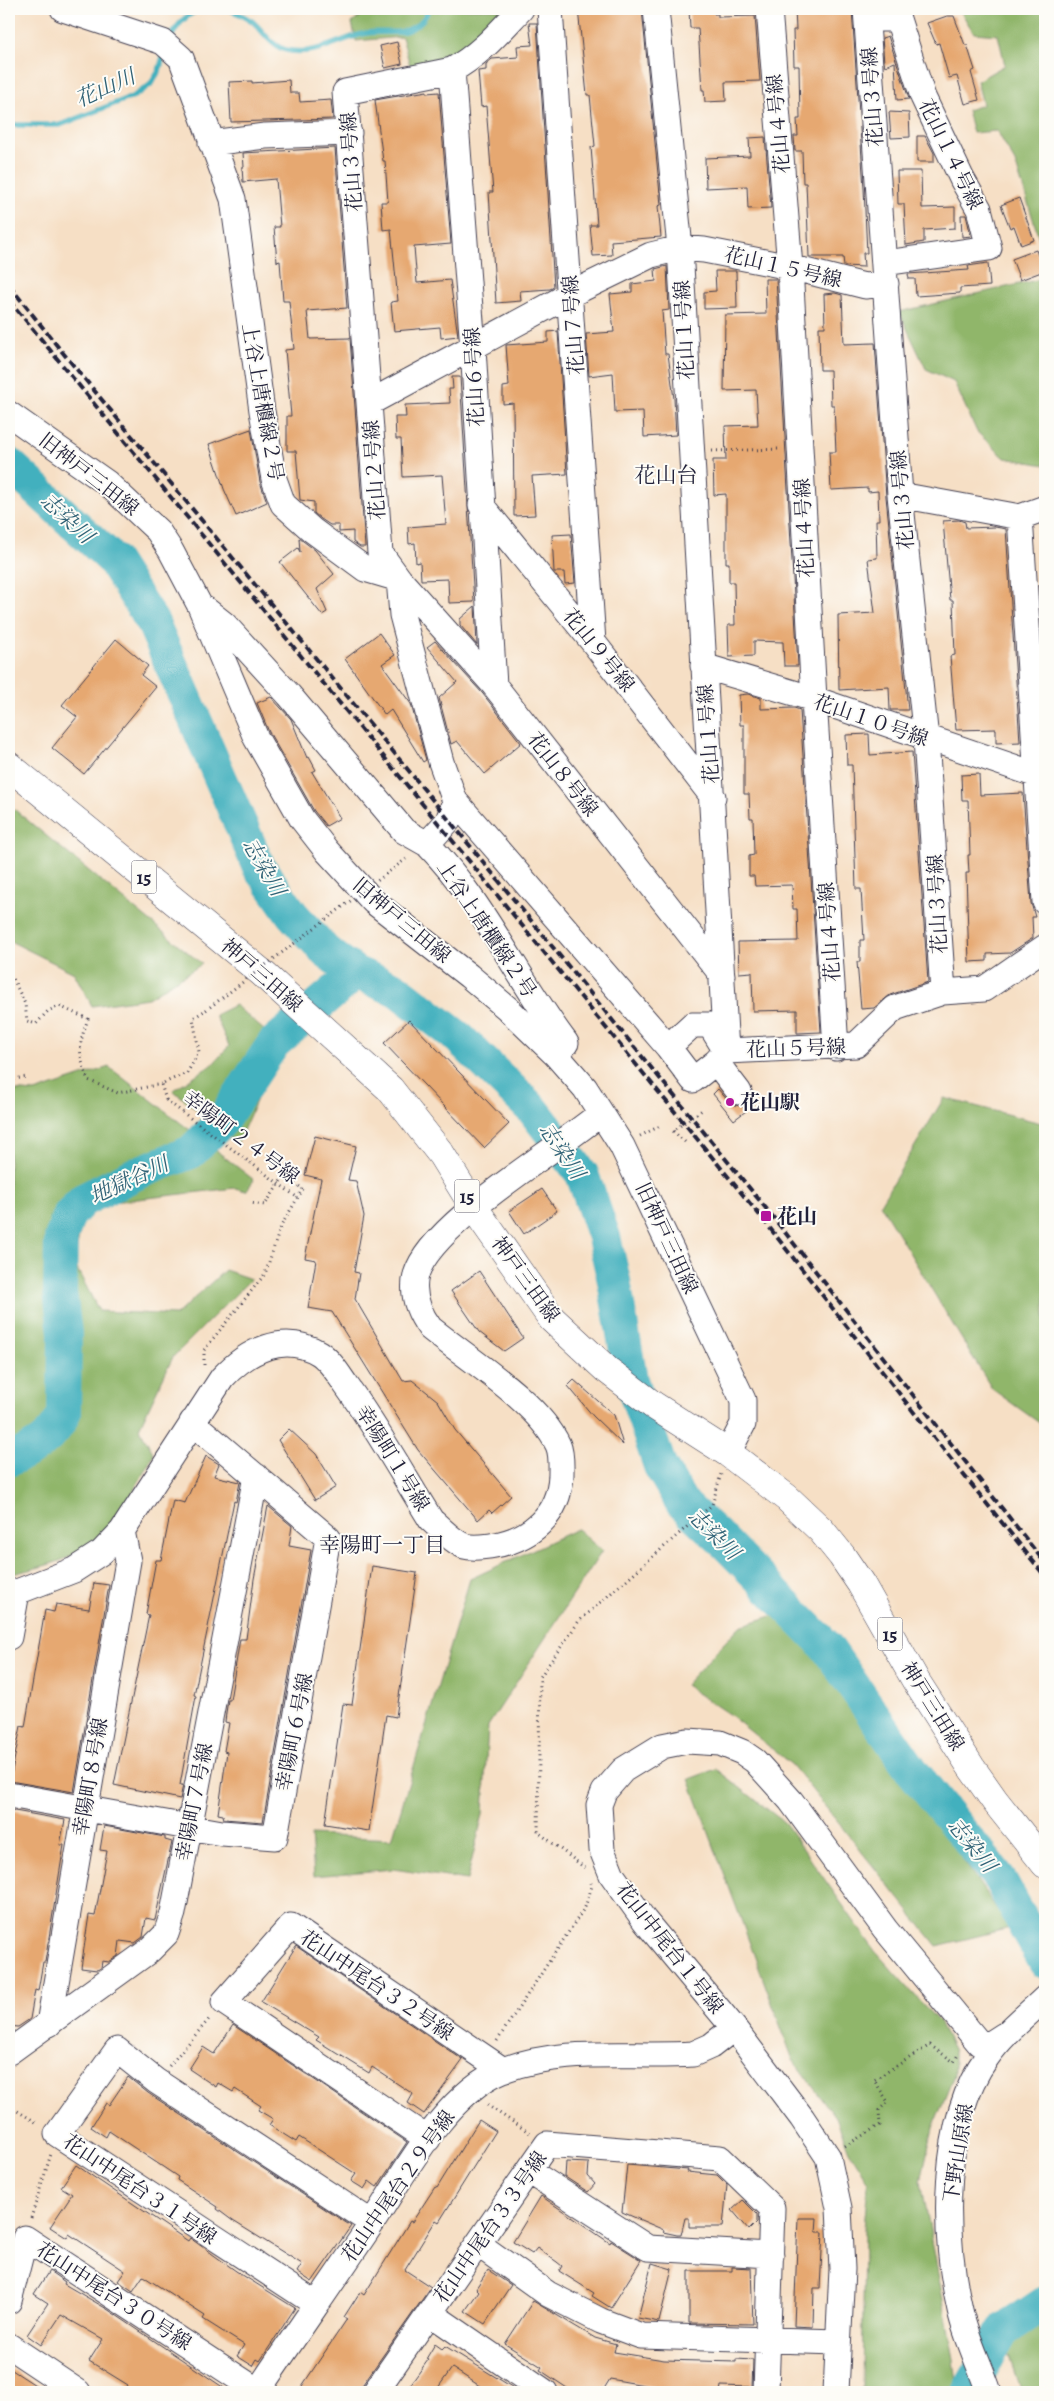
<svg xmlns="http://www.w3.org/2000/svg" width="1054" height="2401" viewBox="0 0 1054 2401" font-family="Alegreya,'Noto Serif JP',serif">
	<rect width="100%" height="100%" fill="#fdfcf7"/>
	<filter id="ink" filterUnits="userSpaceOnUse"><feTurbulence type="fractalNoise" baseFrequency=".02" numOctaves="2"/><feDisplacementMap in="SourceGraphic" scale="10" xChannelSelector="R" yChannelSelector="G"/><feConvolveMatrix kernelMatrix="1 2 1 2 8 2 1 2 1" color-interpolation-filters="sRGB"/></filter>
	<filter id="wash" filterUnits="userSpaceOnUse"><feTurbulence type="fractalNoise" baseFrequency=".0096" numOctaves="4" result="noise"/><feDisplacementMap in="SourceGraphic" scale="20" xChannelSelector="R" yChannelSelector="G"/><feGaussianBlur stdDeviation="1.12" result="paint"/><feColorMatrix in="noise" values="0 0 0 0 0 0 0 0 0 0 0 0 0 0 0 0 0 1.4 0 .05"/><feComposite in="paint" operator="in"/></filter>
	<g filter="url(#wash)">
		<rect width="100%" height="100%" fill="#f6dfc5"/>
		<path fill="#90b66b" stroke="#596c53" d="M380,9H511L469,52L411,69L402,37L356,41L352,23L362,15Z
			M959,9H1045V257L1015,162L997,131L973,133L967,110L983,105L977,81L1005,65L998,35L974,33Z
			M1045,278V465L1005,458L977,432L954,382L926,369L899,312Z
			M9,805L202,964L148,998L92,1006L74,973L10,941Z
			M235,1005L281,1045L237,1144L173,1090L213,1064L229,1046L215,1015Z
			M109,1067L254,1180L246,1191L235,1188L112,1202L83,1216L74,1263L99,1311L176,1315L225,1270L251,1279L173,1357L139,1428L154,1454C140,1479 119,1522 97,1540C73,1561 39,1567 9,1575V1090L35,1092Z
			M944,1098L1045,1124V1427L992,1389L880,1204Z
			M577,1529L602,1551L488,1726L483,1814L467,1880L393,1869L314,1876L311,1835L392,1839L470,1579Z
			M781,1613L867,1721L1010,1928L937,1946L792,1765L730,1715L685,1685L740,1626Z
			M716,1769L785,1823L875,1951L939,2022L954,2051V2075L933,2128L921,2181L954,2359L958,2392H862L864,2229L868,2182L849,2151L836,2118L793,2060L689,1779Z
			M997,2321L1045,2327V2392H1021Z"/>
		<g fill="none" stroke-linecap="round" stroke-linejoin="round">
			<path stroke="#42b0be" stroke-width="5.5" d="M228,9C236,12 244,16 252,21C264,31 269,45 286,50C316,57 340,38 367,33C382,30 399,36 412,28C421,23 425,18 429,9
				M170,40C177,24 185,16 200,9
				M9,125H60L134,96L150,85L159,71L164,53"/>
			<path stroke="#42b0be" stroke-width="34" d="M9,464L112,559L153,623L259,867L292,914L326,952L356,973L397,990L459,1038L534,1111L582,1174L604,1237L614,1281L631,1380L660,1466L682,1503L722,1540L826,1646L913,1772L999,1878L1045,1962
				M9,1460C34,1448 51,1441 64,1414L65,1333L60,1291L61,1238L69,1215L83,1200L135,1174L191,1152L222,1121L274,1043L356,973
				M968,2392L1003,2331L1045,2303"/>
		</g>
		<g id="blocks">
			<path fill="#e6a871" d="M578,9H642L661,205L658,206L661,237L611,241L612,255L593,256L590,225H597L591,147L595,146L590,95H587Z
				M689,9H714V14H718V17L755,16L760,81L725,82L726,101L705,102L704,90H702L698,28H690Z
				M795,9H852L864,189L867,253H863L864,267L844,266L843,257H809L806,183H803L802,151H795L794,136H798L797,119H800L799,66H794L793,30H796Z
				M947,16H954L965,45H967L975,70L971,72L979,100L965,104L957,76L949,78L939,43L936,44L927,23Z
				M529,23H537L554,287L550,289L520,291L521,301L496,303L489,192H493L490,156L486,106L481,107L478,71L486,70V64L492,59L518,57L517,46L532,45Z
				M888,36L909,99L897,100L895,62L885,66L884,62L882,38Z
				M397,42L402,64L385,68L380,46Z
				M289,80L290,93H299L300,102L331,100L333,119L231,122L229,82L252,81V83Z
				M427,91V93L439,92L451,244L414,247L417,283L450,280L458,336L441,338L440,327L394,331L391,302L398,301L391,229L383,230L381,202H388L385,161H383L375,100Z
				M889,112L909,113L910,137L891,138Z
				M917,136H925L934,153V162H917Z
				M765,137L771,208L748,209L747,186L706,188L705,158L750,156L749,138Z
				M335,148L347,308L307,311L310,339L350,338L365,547H360L353,542V531L339,532V525H330L321,519L314,513V502L300,500L296,451H287V416H291L285,350L294,349L289,301H283L280,261L277,262L274,227H280L276,179L243,182L242,167H244L243,153Z
				M897,171H921L922,208L955,207V228L924,230V242L906,245L904,204H898Z
				M1019,198L1034,240L1021,245L1014,226L1010,228L1001,205Z
				M961,215H966L971,236L962,237Z
				M1036,250L1044,271L1020,280L1012,259Z
				M988,263L990,286L960,288V293L916,296L915,279H909L908,274L969,270L968,266Z
				M667,266L669,310L662,311L665,354H668L674,399L676,435L644,437L643,411L615,412L613,373L589,376L586,334L614,332L610,294L632,292V284L656,281L655,269Z
				M715,271H736L737,308L704,309V292L716,291Z
				M765,279H776L798,666H784L783,642L754,641V656L729,657L728,625H735L734,582H729V563H726V494L714,495L713,460H726L725,426L758,425L756,390L724,391L725,315L766,314Z
				M835,293L842,295L844,344L875,343L886,497L908,710H890L889,687L839,690L838,615L875,613L868,559L877,558L876,520H879L878,491L868,492V488L831,490L829,452H836L834,405H831L830,370H820L819,327H825L824,294Z
				M558,331L567,474L532,476L535,515L514,516L513,403L503,404V387L509,386L506,345L548,342V332Z
				M452,377H460L474,602L449,603L448,579L421,580L420,562L416,563L415,543L409,544L408,527L446,524L442,475L403,477L401,439H396L395,417H406L405,405L450,403L449,389H453Z
				M251,429L260,482L267,502L236,516L224,489L209,444Z
				M959,520L965,522L966,528L995,527L1006,529L1020,742L996,743V729L956,730L950,656L955,655L953,600H950L943,521Z
				M571,534L575,583L565,584L564,572H554L552,535Z
				M299,538L315,550L334,574L317,589L327,612L322,615L280,562L298,548L300,552Z
				M475,606L477,645L460,625V619Z
				M379,633L395,655L382,664L411,704L426,760L423,762L391,710L385,715L345,659Z
				M116,639L148,666L141,675L156,687L84,774L52,748L77,717L62,705Z
				M435,641L483,694L521,743L485,774L457,741L451,744L439,698L457,682L427,647Z
				M748,694L761,698V709L794,708L800,710L821,1032L797,1033V1010L753,1011L752,972L739,973L738,942L798,941L797,909H793L792,885L755,886L754,876H749V856L754,855L753,818H750L749,794H744V725H740L739,695Z
				M271,697L291,719L307,758L309,757L316,770L312,772L340,818L326,826L314,811L269,732L257,703Z
				M869,734L870,755L912,752L928,982L890,995L874,1008L861,1009L857,962H860V940H864L861,889H856L852,765H847L846,735Z
				M979,774L980,795L1023,793L1031,903L1035,917H1032L1033,938L1010,953L987,954V961L969,962L966,873H969L968,855H970L968,800H962L961,775Z
				M409,1020L509,1124L484,1148L384,1043Z
				M718,1089L728,1101L734,1105L742,1106L746,1111L734,1120L713,1094Z
				M315,1136L356,1146L348,1180L356,1181L364,1216L354,1272L359,1273L355,1299L403,1381L412,1380L438,1401L455,1430L511,1496L492,1513L489,1510L478,1520L418,1450L332,1312L308,1308L316,1260L305,1258L321,1179L305,1175Z
				M542,1189L557,1211L524,1234L509,1211Z
				M479,1271L523,1338L504,1351L479,1332L451,1291Z
				M574,1380L614,1415L623,1445L593,1416L568,1386Z
				M289,1429L316,1454L336,1487L315,1500L278,1440Z
				M206,1456L219,1464L214,1476L240,1482L236,1502L234,1501L194,1695L196,1696L180,1785H183L180,1799L114,1785L149,1615L146,1614L156,1560H161L173,1500L185,1503Z
				M268,1506L292,1526L289,1546L311,1550L263,1822L224,1819L223,1815L218,1814L227,1752L224,1751L229,1723L225,1722L226,1713L228,1700H230L240,1639H246L254,1579Z
				M372,1566L417,1573L396,1717L386,1715L369,1831L325,1824L343,1704L352,1705Z
				M94,1583L109,1585L74,1792L10,1781L21,1726L25,1727L45,1610L54,1612L56,1604L89,1609Z
				M9,1810L65,1820L60,1845H64L45,1962H43L38,1991L35,1990L30,2019L18,2027L9,2026Z
				M104,1826L165,1837V1840L172,1842L155,1920L146,1918L143,1937L135,1943L120,1941L118,1956L109,1962L102,1961L101,1968L97,1970L81,1968L89,1915L95,1916L107,1851L100,1850Z
				M296,1946L463,2060L424,2114L408,2103L413,2094L372,2067L369,2073L316,2040L319,2037L261,2002Z
				M233,2025L407,2142L377,2187L369,2181L364,2189L351,2181L356,2174L299,2137L296,2142L269,2125L273,2119L258,2110L261,2106L235,2089L233,2092L218,2083L216,2087L189,2069L203,2047L214,2054Z
				M128,2077L148,2093L351,2226L312,2282L297,2272L302,2264L233,2221L217,2209L218,2207L177,2180L178,2177L109,2131L106,2137L91,2127L106,2103L109,2105Z
				M479,2120L496,2131L439,2222L436,2220L405,2270L431,2287L363,2384L361,2392H298L347,2319L344,2317L360,2292L364,2295L410,2221L412,2222L435,2187L437,2188Z
				M566,2162L589,2163L588,2176L595,2184L588,2192L565,2177Z
				M76,2165L188,2241L190,2238L236,2271L295,2308L260,2361L257,2359L253,2366L237,2356L244,2345L203,2319L205,2316L143,2276L133,2291L118,2281L125,2271L69,2234L67,2238L50,2227L72,2194L61,2187Z
				M627,2165L688,2170L687,2172L717,2175L727,2185L723,2227H689V2218H685L681,2235H677L663,2232L664,2230L622,2212Z
				M541,2196L610,2243L611,2241L641,2260L611,2308L592,2296L594,2293L559,2271L562,2266L557,2262L537,2248L532,2254L513,2242Z
				M743,2200L757,2214V2222L749,2230L732,2210Z
				M798,2218H817L816,2232H823L820,2288H814L813,2327L794,2326Z
				M652,2263L672,2269L659,2322L638,2318Z
				M732,2267L751,2268L753,2324L689,2323V2271H732Z
				M488,2270L511,2285L485,2324L465,2311L479,2291L476,2288Z
				M49,2271L65,2282L64,2284L107,2309L230,2392H124L128,2385L89,2361L103,2339L61,2315L41,2345L27,2335L48,2303L34,2294Z
				M533,2301L595,2338L616,2344L614,2352L664,2360L736,2362V2359L753,2360L752,2387L721,2386L720,2392H667V2389L610,2379L602,2392H573L540,2370L542,2367L505,2344Z
				M435,2344L442,2349L445,2346L520,2392H489L452,2368L435,2392H405L428,2360L426,2359Z
				M9,2368L46,2392H9Z"/>
		</g>
	</g>
	<g filter="url(#ink)">
		<use href="#blocks" fill-opacity="0" stroke="#423e50" stroke-width="1"/>
		<g fill="none" stroke-linecap="round" stroke-linejoin="round">
			<g stroke="#423e50" stroke-width="27">
				<path id="minor" d="M63,9L163,42L181,58L233,199L262,411L274,479L283,504L312,530L365,569L399,579L402,615L441,762L455,801L448,821L427,844C484,902 517,979 566,1043L556,1055
					M550,9L593,642
					M769,9L790,267L814,699L836,1048
					M866,9L900,495L926,739L943,992
					M867,19H898L923,97L962,179L979,209L989,248L885,263
					M452,70L473,348L494,685
					M211,143L265,136L349,133
					M369,403L345,92L452,70C480,55 500,31 521,9
					M9,414L107,483L158,531L171,551L200,606L256,738L302,819L327,851L374,902L469,976L507,1008L556,1055L585,1088L622,1146L743,1400V1424L728,1453
					M900,495L1020,517L1045,508
					M481,505L593,642L713,797
					M1020,517L1045,902
					M205,609L224,624L289,695L404,831L427,844
					M703,666L814,699L1037,775
					M455,801L668,1047L693,1080L716,1062L726,1051L680,248L656,9
					M722,975L494,685L399,579L380,553L369,403L571,294L651,255L680,248L704,250L790,267L865,286L886,284
					M668,1047L692,1025H710L726,1051L856,1045L895,1008L943,992L984,989L1045,947
					M716,1062L739,1092
					M9,1595L74,1570L102,1552L122,1531L222,1378C247,1351 283,1332 319,1353C330,1360 339,1375 346,1385C377,1428 403,1475 431,1520C440,1528 452,1541 464,1546C471,1548 483,1547 490,1546C530,1540 559,1516 561,1475C561,1466 562,1454 558,1445C538,1402 468,1359 430,1328C419,1313 411,1295 416,1275C431,1223 558,1150 601,1113
					M9,1637L17,1592
					M9,1795L222,1833L275,1837L328,1538L192,1422
					M49,2024L128,1561L122,1531
					M9,2052L150,1950L166,1934L173,1913L256,1476
					M428,2139L224,2002L291,1926L503,2070
					M529,2171L648,2248L771,2255
					M478,2244L548,2294L601,2321L641,2336L838,2342
					M9,2301L25,2238L258,2391
					M316,2304L57,2134L117,2050L156,2081L372,2223
					M430,2313L545,2392
					M9,2346L78,2392
					M257,2392C295,2335 334,2280 372,2223C404,2174 446,2093 503,2070C564,2047 629,2058 693,2054L711,2046L734,2028
					M375,2392L547,2144L720,2158L772,2208L766,2392
					M836,2392L842,2269L839,2208L828,2157L802,2118L734,2028L645,1921L612,1875L602,1850L599,1805L604,1792L623,1770L662,1746L687,1741L720,1743L742,1752L755,1761L791,1801L885,1929L979,2043L990,2044L1004,2035
					M989,2392C980,2365 966,2338 960,2310C943,2236 940,2122 987,2057C1003,2034 1025,2017 1045,1998"/>
			</g>
			<g stroke="#423e50" stroke-width="29">
				<path id="major" d="M9,766L261,972L390,1089L441,1154L475,1209L552,1319L606,1369L653,1405L728,1453L787,1498L821,1530L842,1556L861,1584L916,1681L971,1767L995,1801L1045,1864"/>
			</g>
			<path stroke="#423e50" stroke-width="3" stroke-dasharray="1 4" stroke-linecap="butt" d="M712,451L781,449
				M9,970L25,1004L27,1021L36,1024L48,1011L59,1006L88,1019C78,1046 78,1053 88,1080L118,1093L161,1084
				M9,1080L26,1077
				M166,1100L161,1084L187,1073L199,1052L193,1018L206,1010
				M640,1136L660,1126
				M685,1142L673,1131L702,1110
				M204,1365V1350L265,1274L281,1226L303,1189L284,1176L265,1205L250,1203
				M585,1868L538,1832L540,1677L579,1621L712,1505L721,1474
				M497,2041L585,1907L592,1886L591,1883
				M169,2066L210,2018
				M487,2105L530,2133
				M9,2106L39,2124
				M845,2146L880,2125L879,2110L888,2102L874,2080L930,2045L954,2062L959,2053
				M31,2218L51,2154"/>
			<use href="#minor" stroke="#fff" stroke-width="25"/>
			<use href="#major" stroke="#fff" stroke-width="28"/>
			<path stroke="#22223b" stroke-width="4" stroke-dasharray="8 4" stroke-linecap="butt" d="M9,285L59,348L391,749L769,1212L1045,1563
				M9,300L762,1218L934,1438L1045,1576"/>
			<path stroke="#423e50" stroke-width="3" stroke-dasharray="1 4" stroke-linecap="butt" d="M206,1010L406,859
				M166,1100L298,1198"/>
		</g>
	</g>
	<g fill="#b5179e" stroke="#fdfcf7" stroke-width="2">
		<circle cx="730" cy="1102" r="5"/>
		<rect x="760" y="1210" width="12" height="12" rx="2.5"/>
	</g>
	<g text-anchor="middle" stroke-width="4" stroke-linejoin="round" paint-order="stroke">
		<g fill="#fdfcf7" stroke="#646373" stroke-width="1">
			<rect x="131.5" y="860.5" width="25" height="33" rx="4"/>
			<rect x="454.5" y="1179.5" width="25" height="33" rx="4"/>
			<rect x="877.5" y="1617.5" width="25" height="33" rx="4"/>
		</g>
		<g font-size="19" font-weight="bold" fill="#22223b">
			<text x="144" y="884">15</text>
			<text x="467" y="1203">15</text>
			<text x="890" y="1641">15</text>
		</g>
		<g font-size="20" fill="#22223b" stroke="#fdfcf7">
			<text transform="translate(872 97) rotate(-94)" y="7">花山３号線</text>
			<text transform="translate(778 124) rotate(-95)" y="7">花山４号線</text>
			<text transform="translate(951 154) rotate(64)" y="7">花山１４号線</text>
			<text transform="translate(351 162) rotate(-94)" y="7">花山３号線</text>
			<text transform="translate(783 267) rotate(13)" y="7">花山１５号線</text>
			<text transform="translate(573 325) rotate(-94)" y="7">花山７号線</text>
			<text transform="translate(684 330) rotate(-93)" y="7">花山１号線</text>
			<text transform="translate(474 377) rotate(-93)" y="7">花山６号線</text>
			<text transform="translate(263 402) rotate(80)" y="7">上谷上唐櫃線２号</text>
			<text transform="translate(374 470) rotate(-94)" y="7">花山２号線</text>
			<text transform="translate(89 474) rotate(38)" y="7">旧神戸三田線</text>
			<text transform="translate(902 500) rotate(-95)" y="7">花山３号線</text>
			<text transform="translate(804 528) rotate(-93)" y="7">花山４号線</text>
			<text transform="translate(599 650) rotate(51)" y="7">花山９号線</text>
			<text transform="translate(871 720) rotate(19)" y="7">花山１０号線</text>
			<text transform="translate(708 734) rotate(-94)" y="7">花山１号線</text>
			<text transform="translate(563 774) rotate(52)" y="7">花山８号線</text>
			<text transform="translate(937 904) rotate(-93)" y="7">花山３号線</text>
			<text transform="translate(402 920) rotate(40)" y="7">旧神戸三田線</text>
			<text transform="translate(487 929) rotate(56)" y="7">上谷上唐櫃線２号</text>
			<text transform="translate(829 932) rotate(-94)" y="7">花山４号線</text>
			<text transform="translate(262 975) rotate(41)" y="7">神戸三田線</text>
			<text transform="translate(796 1048) rotate(-2)" y="7">花山５号線</text>
			<text transform="translate(241 1137) rotate(37)" y="7">幸陽町２４号線</text>
			<text transform="translate(667 1238) rotate(65)" y="7">旧神戸三田線</text>
			<text transform="translate(526 1279) rotate(54)" y="7">神戸三田線</text>
			<text transform="translate(393 1458) rotate(58)" y="7">幸陽町１号線</text>
			<text transform="translate(933 1706) rotate(58)" y="7">神戸三田線</text>
			<text transform="translate(294 1732) rotate(-79)" y="7">幸陽町６号線</text>
			<text transform="translate(90 1777) rotate(-80)" y="7">幸陽町８号線</text>
			<text transform="translate(194 1802) rotate(-79)" y="7">幸陽町７号線</text>
			<text transform="translate(670 1948) rotate(52)" y="7">花山中尾台１号線</text>
			<text transform="translate(377 1985) rotate(34)" y="7">花山中尾台３２号線</text>
			<text transform="translate(958 2153) rotate(-81)" y="7">下野山原線</text>
			<text transform="translate(398 2186) rotate(-55)" y="7">花山中尾台２９号線</text>
			<text transform="translate(140 2189) rotate(34)" y="7">花山中尾台３１号線</text>
			<text transform="translate(490 2227) rotate(-55)" y="7">花山中尾台３３号線</text>
			<text transform="translate(114 2296) rotate(33)" y="7">花山中尾台３０号線</text>
		</g>
		<g font-size="20" font-weight="bold" fill="#22223b" stroke="#fdfcf7" text-anchor="start">
			<text x="740" y="1109">花山駅</text>
			<text x="777" y="1223">花山</text>
		</g>
		<g font-size="21" font-style="italic" fill="#306276" stroke="#fdfcf7">
			<text transform="translate(105 88) rotate(-24)" y="7">花山川</text>
			<text transform="translate(67 518) rotate(43)" y="7">志染川</text>
			<text transform="translate(264 867) rotate(60)" y="7">志染川</text>
			<text transform="translate(562 1151) rotate(56)" y="7">志染川</text>
			<text transform="translate(129 1180) rotate(-25)" y="7">地獄谷川</text>
			<text transform="translate(714 1534) rotate(45)" y="7">志染川</text>
			<text transform="translate(972 1845) rotate(51)" y="7">志染川</text>
		</g>
		<g font-size="21" fill="#22223b" stroke="#fdfcf7">
			<text x="666" y="482">花山台</text>
			<text x="382" y="1552">幸陽町一丁目</text>
		</g>
	</g>
	<rect width="1054" height="2401" fill="none" stroke="#fdfcf7" stroke-width="30"/>
</svg>
